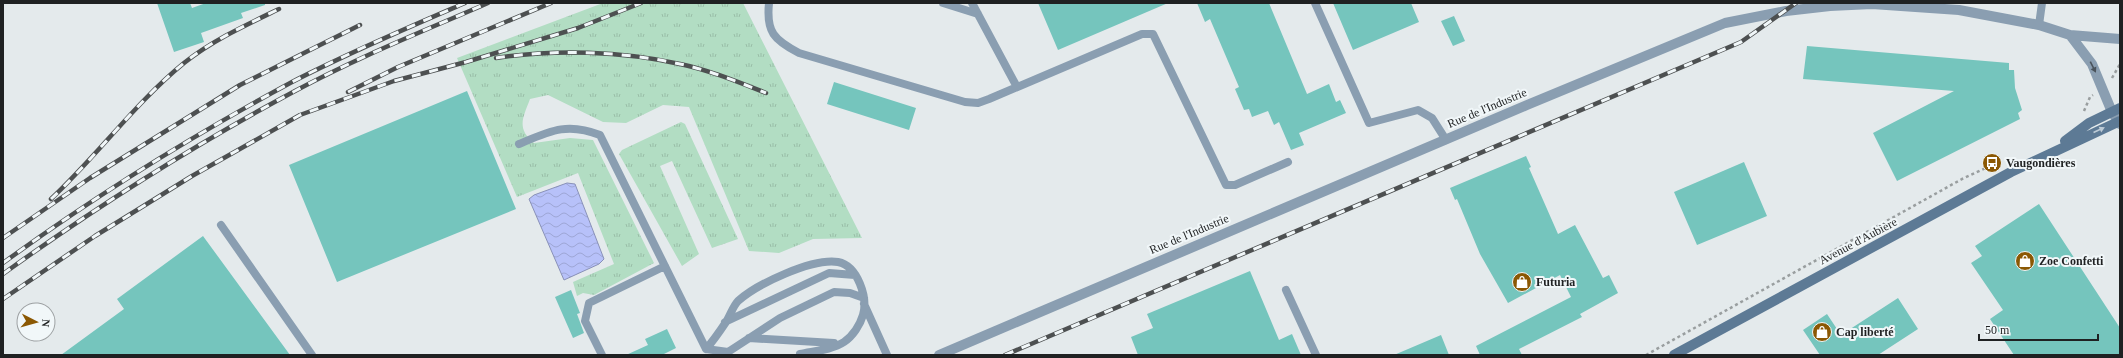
<svg xmlns="http://www.w3.org/2000/svg" width="2123" height="358" viewBox="0 0 2123 358" font-family="'Times New Roman',serif">
	<defs>
		<pattern id="grass-tufts" width="24" height="20" patternUnits="userSpaceOnUse"><rect width="24" height="20" fill="#b2ddc3"/><path d="M3 7l-1-3M5 7V3M7 7l1-3M15 17l-1-3M17 17v-4M19 17l1-3" fill="none" stroke="#99bda7"/></pattern>
		<pattern id="water-waves" width="16" height="10" patternUnits="userSpaceOnUse"><rect width="16" height="10" fill="#b7c1f9"/><path d="M0 5q4-4 8 0t8 0" fill="none" stroke="#9da6d5"/></pattern>
	</defs>
	<rect width="100%" height="100%" fill="#e4eaec"/>
	<path fill="url(#grass-tufts)" d="M603,3H743L862,238L813,239L779,253L749,251L689,107L663,105L626,123L603,122L548,95L530,99C523,118 516,128 534,143L570,138L593,140L654,263L594,295L583,293L577,296L573,282L614,264L578,173L517,197L457,58Z
		M681,122L685,124L738,239L712,248L672,161L660,166L699,254L682,266L619,154L622,150Z"/>
	<path fill="url(#water-waves)" stroke="#8991b8" d="M567,183L575,184L604,259L599,264L564,280L529,199L534,195Z"/>
	<path fill="#75c5bd" d="M157,3H190L192,8L206,3H265V5L241,13L243,18L201,33L204,42L174,52Z
		M1038,3H1168L1058,50Z
		M1197,3H1269L1307,94L1329,84L1336,102L1340,100L1346,113L1299,133L1304,145L1291,150L1279,122L1274,125L1268,111L1252,117L1249,109L1244,110L1235,89L1239,87L1210,19L1205,22Z
		M1333,3H1411L1419,22L1353,50Z
		M1454,16L1465,41L1453,46L1441,21Z
		M1807,46L2009,63V70H2014L2015,88L2022,110L2018,113L2020,119L1897,181L1873,133L1954,91L1803,79Z
		M834,82L916,108L909,130L827,104Z
		M467,91L516,209L337,282L289,165Z
		M1526,156L1531,167L1529,168L1558,234L1575,225L1603,278L1609,275L1618,293L1580,314L1582,317L1519,349L1522,355H1480L1476,346L1571,297L1560,275L1508,303L1480,254L1457,199L1455,200L1450,188Z
		M1744,162L1767,216L1697,245L1674,192Z
		M2039,204L2120,328V355H2014L1990,319L2003,310L1971,263L1982,256L1975,246Z
		M203,236L290,355H61L124,309L117,299Z
		M1250,271L1279,340L1292,334L1301,355H1138L1131,337L1153,328L1147,314Z
		M571,290L580,313L577,314L584,333L573,338L555,297Z
		M1898,298L1918,329L1878,355H1820L1803,330L1827,314L1841,335Z
		M667,329L676,348L662,355H626L648,345L645,339Z
		M1441,335L1449,355H1394Z"/>
	<g fill="none" stroke-linecap="round" stroke-linejoin="round">
		<path stroke="#999e9f" stroke-width="2.5" stroke-dasharray="3 3" stroke-linecap="butt" d="M2112,78L2120,64
			M2084,111L2090,97L2093,95
			M1646,355L1962,179L2001,161"/>
		<path stroke="#8a9eb1" stroke-width="8" d="M769,3C766,32 774,40 799,53L965,102L978,103L989,99L1142,34H1153L1226,185H1235L1288,162
			M943,3L978,14
			M972,3L1017,87
			M1315,3L1369,123L1418,110L1432,118L1446,140
			M2039,25L2042,3
			M519,144C550,131 567,122 600,135L706,349
			M221,225L312,355
			M1286,290L1316,355
			M864,304L887,355
			M725,322L829,273L855,275
			M749,338L834,343
			M800,354C814,351 832,350 844,342C853,336 860,325 863,315C868,298 858,266 838,262C812,258 757,284 738,301C733,306 730,316 726,322C720,331 713,341 706,349L728,352L780,318L834,292L850,293L864,298
			M602,355L585,321L589,303L665,266"/>
		<path stroke="#8a9eb1" stroke-width="10" d="M2070,35L2092,64L2112,112L2120,124
			M939,355L1527,105L1725,23L1786,11L1830,6L1872,4L1959,10L2039,25L2070,35L2120,39"/>
		<path stroke="#5d7a95" stroke-width="10" d="M2065,141L2089,123L2120,108
			M1674,355L2011,172L2120,121"/>
		<g stroke="#4d5051" stroke-width="4.5">
			<path id="rail" d="M496,58C555,49 621,51 680,64C709,70 738,82 766,93
				M348,92L398,67L551,3
				M51,199C97,156 135,103 184,63C213,40 246,25 279,9
				M3,238L90,178L240,85L360,25
				M3,263C95,196 192,136 292,82C348,53 407,28 465,3
				M3,274C96,207 194,145 295,91C358,57 424,31 488,3
				M3,299L95,236L192,176L300,115L394,81L466,62L578,28L641,3
				M1005,355L1741,42L1796,3"/>
		</g>
		<use href="#rail" stroke="#f1f7f9" stroke-width="3" stroke-dasharray="9" stroke-linecap="butt"/>
	</g>
	<defs><path id="oneway-solid" d="M-6-.8H1V-3.2L6.5 0L1 3.2V.8H-6Z"/></defs>
	<use fill="#4a535b" href="#oneway-solid" transform="translate(2093 67) rotate(63)"/>
	<use fill="#bdcbd6" href="#oneway-solid" transform="translate(2099 130) rotate(-24)"/>
	<defs>
		<g id="bus-disc" transform="scale(1)"><circle r="9.5" fill="#8b5803" stroke="#f1f7f9"/><path d="M-5-6H5V4H4V6H2V4H-2V6H-4V4H-5ZM-3.5-4V0h7V-4ZM-3.5 1.2v1.5H-2V1.2ZM2 1.2v1.5H3.5V1.2Z" fill="#fff"/></g>
		<g id="shop-disc" transform="scale(1)"><circle r="9.5" fill="#8b5803" stroke="#f1f7f9"/><path d="M-5-2.5h2.3a2.7 3.5 0 0 1 5.4 0H5L5.5 6h-11ZM-1.5-2.5h3a1.5 2.3 0 0 0-3 0Z" fill="#fff"/></g>
	</defs>
	<g fill-rule="evenodd">
		<use href="#bus-disc" x="1992" y="163"/>
		<use href="#shop-disc" x="2025" y="261"/>
		<use href="#shop-disc" x="1522" y="282"/>
		<use href="#shop-disc" x="1822" y="332"/>
	</g>
	<g text-anchor="middle" stroke-width="4" stroke-linejoin="round" paint-order="stroke">
		<g font-size="12" fill="#1f2122" stroke="#f1f7f9">
			<text transform="translate(1487 108) rotate(-23)" y="4">Rue de l'Industrie</text>
			<text transform="translate(1189 234) rotate(-23)" y="4">Rue de l'Industrie</text>
			<text transform="translate(1858 241) rotate(-28)" y="4">Avenue d'Aubière</text>
		</g>
		<g font-size="12" font-weight="bold" fill="#1f2122" stroke="#f1f7f9" text-anchor="start">
			<text x="2006" y="167">Vaugondières</text>
			<text x="2039" y="265">Zoe Confetti</text>
			<text x="1536" y="286">Futuria</text>
			<text x="1836" y="336">Cap liberté</text>
		</g>
	</g>
	<rect width="2123" height="358" fill="none" stroke="#1f2122" stroke-width="8"/>
	<g transform="translate(36 322) rotate(96)"><circle r="19" fill="#f1f7f9" stroke="#9da1a3"/>
	<path d="M0-3L7 15L0 10L-7 15Z" fill="#8b5803"/>
	<text y="-6" font-size="11" font-weight="bold" text-anchor="middle" fill="#1f2122">N</text>
	</g>
	<path d="M1979 334v6h119v-6" fill="none" stroke="#1f2122" stroke-width="2"/>
	<text x="1985" y="334" font-size="12" fill="#1f2122" stroke="#f1f7f9" stroke-width="3" paint-order="stroke">50 m</text>
</svg>
